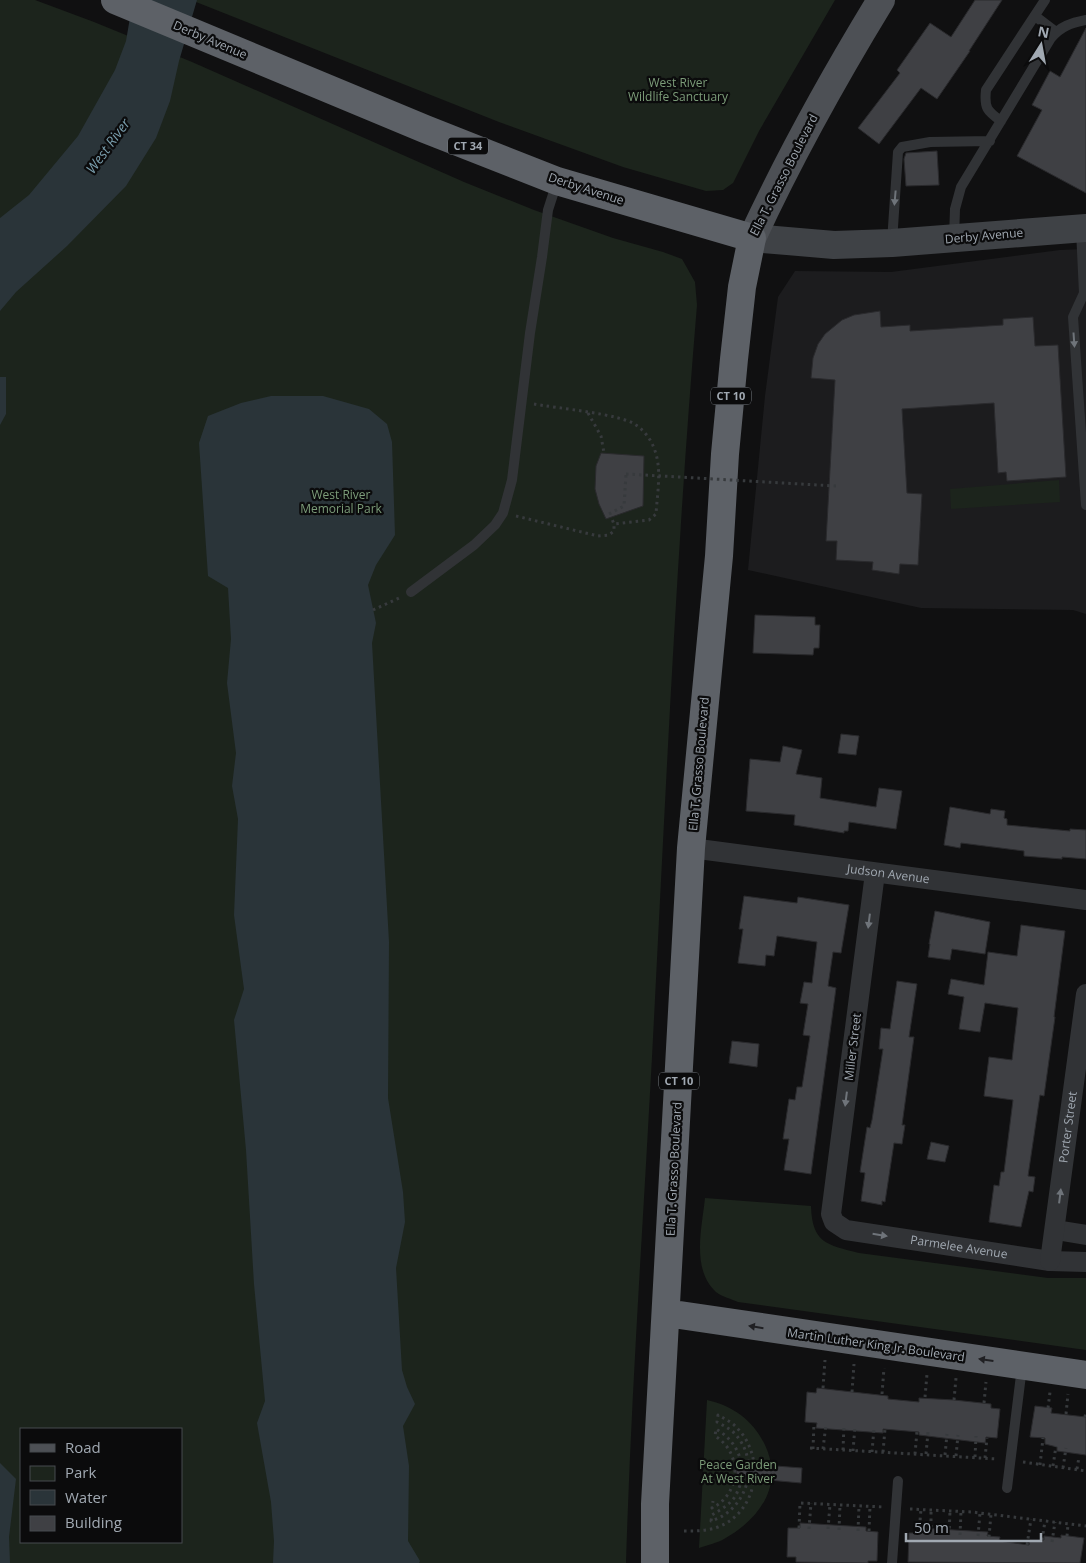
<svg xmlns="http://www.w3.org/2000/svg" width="1086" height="1563" viewBox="0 0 1086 1563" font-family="'Open Sans',sans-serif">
	<rect width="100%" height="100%" fill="#101011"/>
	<path fill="#1c1c1e" d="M1086,249V614L1073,610L921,608L748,570L765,396L778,297L795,271L891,272L1060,250Z"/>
	<path fill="#1c241c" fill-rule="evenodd" d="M0,0H35L94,22L192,62L464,182L534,210L613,238L663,252L682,259L695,282L697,305C676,555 665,807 652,1057C643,1226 631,1394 626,1563H0ZM21,1429H181V1542H21Z
		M191,0H835L759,131L733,183L723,190L706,191L623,167L499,122Z
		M1059,480L1060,502L951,509L950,489Z
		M705,1198L811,1206C812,1243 827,1245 859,1253L1048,1278H1086V1350L738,1302C732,1299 722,1297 716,1292C691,1269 702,1228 705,1198Z
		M707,1400C733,1406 753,1420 765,1445C784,1485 760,1519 724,1539C717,1543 707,1545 699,1548Z"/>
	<path fill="#2a3439" d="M133,0H197L179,61L170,101L156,138L126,186L67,246L16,292L0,311V218L29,195L78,136L115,70L126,41Z
		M0,377H6V414L0,425Z
		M271,396H323L369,409L387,424L392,442L395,535L376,565L368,585L376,623L372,643L389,942L388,1098L403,1192L405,1222L396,1268L402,1370L407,1387L415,1404L403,1426L409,1466L408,1541L420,1561L419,1563H273L274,1541L271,1502L257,1423L265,1401L254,1284L246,1150L234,1020L244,989L234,915L238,819L232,786L236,753L227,683L231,639L228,588L208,576L199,443L208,416L241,403Z
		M0,1463L16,1479L9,1537L10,1563H0Z"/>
	<path fill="#3f4044" stroke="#2a2a2d" d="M975,0H1002L969,51H970L937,99L921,88L879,144L858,128L900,73L897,70L930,23L951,37Z
		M1086,28V193L1017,156L1042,110L1032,105L1050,71L1060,77Z
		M937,151L939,185L906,186L904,159L906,153Z
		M880,311L881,327L910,325V331L1003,325V319L1033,317L1035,346L1058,345L1066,477L1007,481L1006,472L998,473L994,403L902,409L907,493L922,494L918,565L900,564L899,574L872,570L873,562L836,560L837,541H826L835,380L811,378L813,358L818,344L825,334L842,320L854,315Z
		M601,453L644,456L643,506L606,519L599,504L595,489L596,466Z
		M755,615L815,617V625H820L819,648H814L813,655L753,653Z
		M841,734L859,736L856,755L838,753Z
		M783,746L802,750L796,774L822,778L820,798L876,807L879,788L902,791L896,829L849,822L848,831H844V833L794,825L795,815L746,811L750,759L780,762Z
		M950,807L990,814L991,809L1005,811L1004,818L1007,819V825L1070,831V829L1086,830V859L1062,857V859L1024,856V851L961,843L960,848L944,845Z
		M744,896L797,903L798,897L849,905L841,953L833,952L828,986L836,988L811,1174L784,1170L789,1139H783L789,1099L795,1100L797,1087H802L810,1036L803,1035L808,1004L800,1003L804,982L812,983L817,942L777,936L774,956L766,955L765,966L738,963L743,929H739Z
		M935,911L990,922L985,954L952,949L950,960L928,957L930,944H929Z
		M1021,925L1065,931L1054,1017H1055L1044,1096L1040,1095L1028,1176L1035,1177L1033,1192L1029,1191L1021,1227L989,1222L994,1185L999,1186L1001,1172H1004L1013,1100L984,1096L989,1057L1012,1060L1018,1008L985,1003L980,1032L959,1029L964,997L948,994L951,979L984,985L988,952L1017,956Z
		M897,981L917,984L909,1037H914L902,1125H905L902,1144L894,1143L885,1202L882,1201V1205L861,1201L865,1173L860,1172L867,1127L870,1128L872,1120L883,1049H879L881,1028L890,1029Z
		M732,1041L759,1044L757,1067L729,1063Z
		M931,1142L949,1146L945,1162L927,1159Z
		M817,1388L888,1396V1399L919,1402V1398L954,1400L991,1404V1408L1000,1409L997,1438L986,1437L985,1443L919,1435V1432L883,1429V1433L816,1428L817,1423L805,1422L807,1392L816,1393Z
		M1035,1406L1052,1408L1051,1413L1086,1417V1455L1057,1451V1447L1045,1444V1438L1030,1437Z
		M776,1466L802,1468L801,1483L736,1477L737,1469Z
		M800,1523L866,1527V1531L878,1532L877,1561H868V1563L796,1562V1557H787L788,1528H800Z
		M921,1528L988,1532L987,1536L1000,1537L999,1541L1029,1545L1030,1540H1044V1536L1061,1538V1535L1084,1538L1080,1563L908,1562L909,1533H921Z"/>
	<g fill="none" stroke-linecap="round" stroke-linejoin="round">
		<path stroke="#373a3d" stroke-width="3" stroke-dasharray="2.5 4" stroke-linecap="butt" d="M534,404C555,408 622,414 636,425C649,434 656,448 658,464C660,480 657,498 656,514L649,520L614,524
			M588,413L601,436L604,453
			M609,514L624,506L626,474
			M516,516L598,536L609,535L614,531V524L611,517
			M373,610L399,598
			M823,1388L825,1360
			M852,1392L854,1364
			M882,1394L884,1368
			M925,1397L927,1374
			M954,1400L956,1378
			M984,1403L986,1382
			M1048,1408L1050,1392
			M1066,1414L1068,1394
			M1085,1417L1086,1412
			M810,1448L997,1459
			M813,1449L814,1423
			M823,1449L826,1424
			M843,1450L844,1425
			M853,1451L855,1426
			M872,1452L874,1428
			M883,1452L885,1429
			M915,1454L917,1431
			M926,1454L928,1432
			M945,1455L947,1434
			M956,1456L958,1435
			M975,1457L976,1436
			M985,1458L987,1438
			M1023,1462L1086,1471
			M1040,1465L1043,1438
			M1053,1466L1056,1446
			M1063,1468L1066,1448
			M1077,1469L1079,1457
			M910,1509L972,1512L1086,1526
			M799,1528L800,1503L884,1507
			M809,1529L811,1503
			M828,1529L830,1504
			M839,1530L840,1505
			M684,1531C696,1531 707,1531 718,1527C758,1512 766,1457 737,1428C732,1422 725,1419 718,1415L717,1422C724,1426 731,1429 736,1435C761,1464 747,1510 711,1521L712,1515C720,1510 729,1505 734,1498C750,1473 741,1443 716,1429L715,1436C743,1453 741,1494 712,1508L713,1501
			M858,1531L859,1506
			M869,1531L870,1506
			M919,1533L921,1509
			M931,1534V1510
			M949,1535L950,1511
			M960,1535L961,1511
			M978,1536L980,1513
			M1067,1536L1068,1524
			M989,1537L991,1514
			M1042,1540L1045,1521
			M1052,1542L1055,1522
			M1027,1545L1031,1519"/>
		<path stroke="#313336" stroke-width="10" d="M1035,16L1056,32
			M1001,121C987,111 984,108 986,90L1045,0
			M1081,230L1084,293L1073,317L1086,505
			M954,238L955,209L961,187L1051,38C1061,26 1071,23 1086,20
			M892,242L898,152L902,147L930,142L990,141
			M411,592L474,545L495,525L503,513L512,480L530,333L542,257L548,210L557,182
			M1007,1488L1022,1367
			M892,1563L898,1481"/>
		<g stroke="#313336" stroke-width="20">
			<path id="s1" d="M691,848L1086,900"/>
			<path id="s2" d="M875,873L831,1214L834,1222L846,1230L1050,1261L1086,1262"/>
			<path d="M1056,1230L1086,1235"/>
			<path id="s3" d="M1050,1261L1086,994"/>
		</g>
		<path stroke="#3f4246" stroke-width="28" d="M752,238L834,245L892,243L1086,228"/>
		<path stroke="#4d5055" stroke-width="28" d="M752,238C790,156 834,77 881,0"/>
		<path stroke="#5d6167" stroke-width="28" d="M115,0L425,129L557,181L752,238L742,287L734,359L725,454L719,556L691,848L655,1504V1563
			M666,1313L1086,1375"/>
		<path stroke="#373a3d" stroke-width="3" stroke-dasharray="2.5 4" stroke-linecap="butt" d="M626,474L836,486"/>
	</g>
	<defs><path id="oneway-solid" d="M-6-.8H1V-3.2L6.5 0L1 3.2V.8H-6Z" transform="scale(1.25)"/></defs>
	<g fill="#6f747a">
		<use href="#oneway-solid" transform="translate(895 198) rotate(95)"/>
		<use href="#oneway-solid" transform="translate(1074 340) rotate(86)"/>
		<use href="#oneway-solid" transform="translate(869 921) rotate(97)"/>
		<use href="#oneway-solid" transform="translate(846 1099) rotate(97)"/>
		<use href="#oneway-solid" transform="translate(1060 1196) rotate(-83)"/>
		<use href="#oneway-solid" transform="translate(880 1235) rotate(9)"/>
	</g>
	<g fill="#202023">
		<use href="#oneway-solid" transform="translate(756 1327) rotate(-171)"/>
		<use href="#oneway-solid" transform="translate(986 1360) rotate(-172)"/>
	</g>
	<g text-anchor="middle" stroke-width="4.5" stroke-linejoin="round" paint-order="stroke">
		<g fill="#0b0b0c" stroke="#747a80" stroke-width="1">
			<rect x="448" y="137.5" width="40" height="17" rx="4"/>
			<rect x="711" y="387.5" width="40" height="17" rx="4"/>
			<rect x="659" y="1072.5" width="40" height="17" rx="4"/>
		</g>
		<g font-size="11" font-weight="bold" fill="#a1a9b2">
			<text x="468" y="150">CT 34</text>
			<text x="731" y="400">CT 10</text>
			<text x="679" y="1085">CT 10</text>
		</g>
		<g font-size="12" fill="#a1a9b2" stroke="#0b0b0c">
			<text transform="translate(210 40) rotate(23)" y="4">Derby Avenue</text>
			<text transform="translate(784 175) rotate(-63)" y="4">Ella T. Grasso Boulevard</text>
			<text transform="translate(586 189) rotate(18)" y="4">Derby Avenue</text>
			<text transform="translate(984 236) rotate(-5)" y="4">Derby Avenue</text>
			<text transform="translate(699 764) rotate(-85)" y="4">Ella T. Grasso Boulevard</text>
			<text dy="4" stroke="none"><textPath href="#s1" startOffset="199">Judson Avenue</textPath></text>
			<text transform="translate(853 1047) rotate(-83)" y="4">Miller Street</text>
			<text dy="4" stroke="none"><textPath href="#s3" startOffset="135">Porter Street</textPath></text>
			<text transform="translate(674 1169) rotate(-87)" y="4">Ella T. Grasso Boulevard</text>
			<text dy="4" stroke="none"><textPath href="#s2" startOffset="481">Parmelee Avenue</textPath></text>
			<text transform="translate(876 1345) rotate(8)" y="4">Martin Luther King Jr. Boulevard</text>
		</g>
		<g font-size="12" fill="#7c9c79" stroke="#0b0b0c">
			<text x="678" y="87">West River<tspan x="678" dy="14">Wildlife Sanctuary</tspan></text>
			<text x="341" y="499">West River<tspan x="341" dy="14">Memorial Park</tspan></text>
			<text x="738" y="1469">Peace Garden<tspan x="738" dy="14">At West River</tspan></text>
		</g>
		<g font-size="14" font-style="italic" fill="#799dac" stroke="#0b0b0c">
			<text transform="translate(108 146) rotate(-54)" y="5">West River</text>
		</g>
	</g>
	<rect x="20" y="1428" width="162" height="115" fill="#0b0b0c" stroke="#474a4e"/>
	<rect x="30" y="1444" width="25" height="8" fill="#4d5055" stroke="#474a4e"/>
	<text x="65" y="1453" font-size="15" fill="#a1a9b2">Road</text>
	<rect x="30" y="1466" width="25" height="15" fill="#1c241c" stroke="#474a4e"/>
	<text x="65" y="1478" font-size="15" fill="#a1a9b2">Park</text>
	<rect x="30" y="1490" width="25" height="15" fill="#2a3439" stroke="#474a4e"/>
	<text x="65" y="1503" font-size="15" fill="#a1a9b2">Water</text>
	<rect x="30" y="1516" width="25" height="15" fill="#3f4044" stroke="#474a4e"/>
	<text x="65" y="1528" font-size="15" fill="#a1a9b2">Building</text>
	<g transform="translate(1041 45) rotate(11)" stroke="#0b0b0c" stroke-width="4" paint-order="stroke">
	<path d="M0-4L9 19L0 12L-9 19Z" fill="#a1a9b2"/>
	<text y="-8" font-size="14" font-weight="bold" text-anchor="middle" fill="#a1a9b2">N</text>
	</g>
	<path d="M906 1533v8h135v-8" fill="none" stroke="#a1a9b2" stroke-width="2.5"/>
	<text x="914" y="1533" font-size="15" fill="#a1a9b2" stroke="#0b0b0c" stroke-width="4" paint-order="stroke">50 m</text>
</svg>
